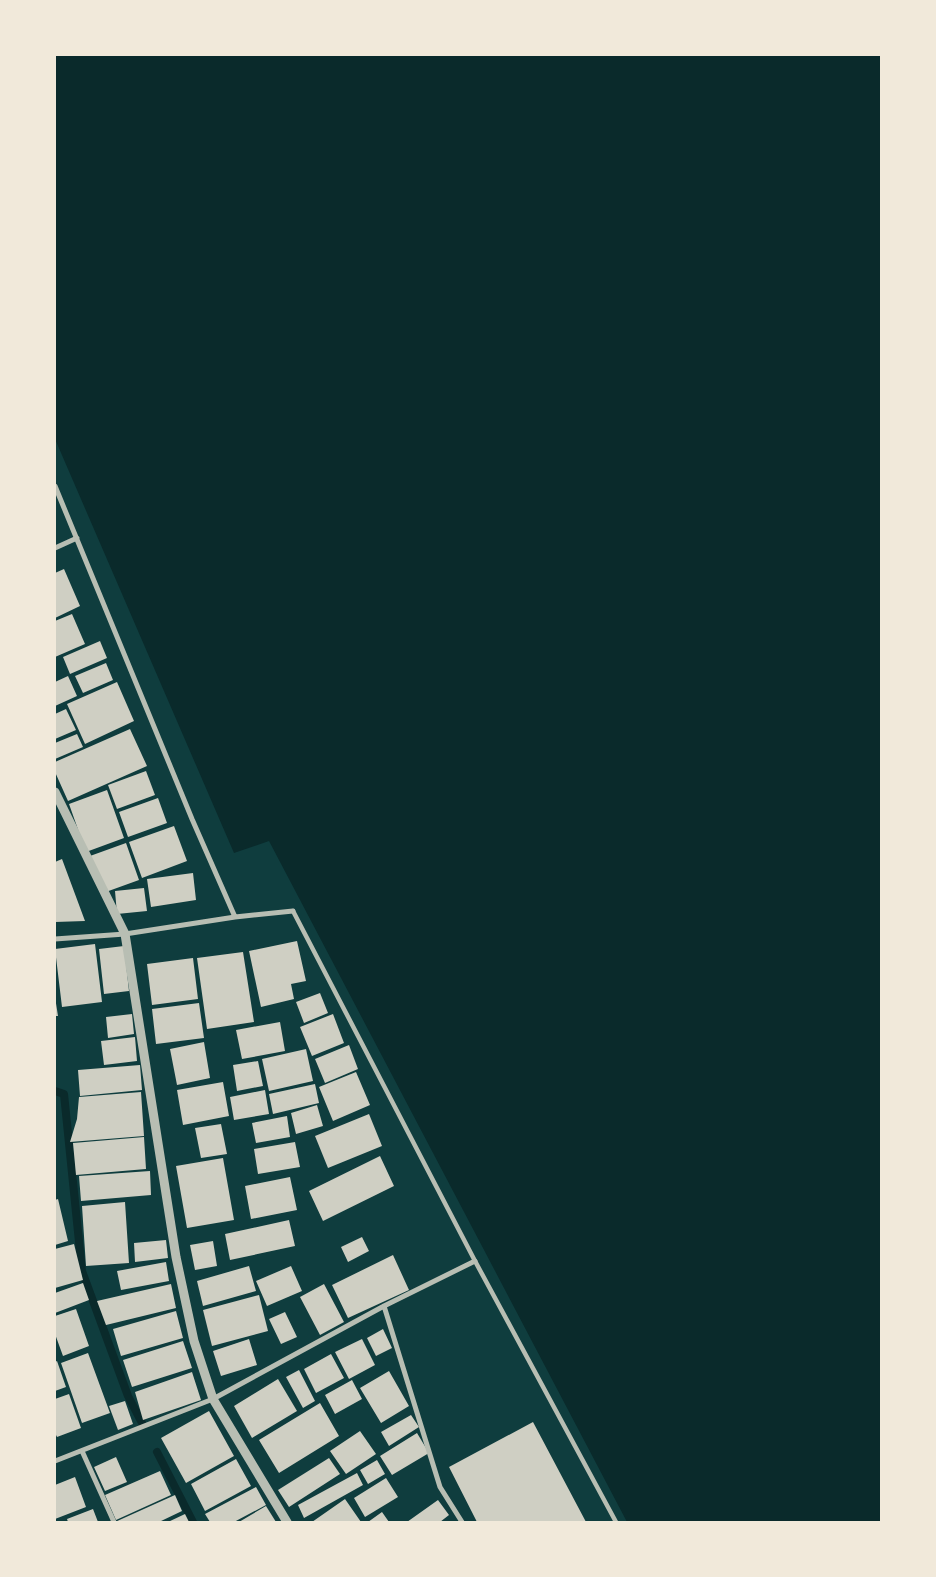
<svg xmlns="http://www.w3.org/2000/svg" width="936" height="1577" viewBox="0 0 936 1577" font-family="'Work Sans',sans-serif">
	<rect width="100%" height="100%" fill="#0f3d3e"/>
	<path fill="#0a2a2b" d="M55,55H881V1522H627L269,841L234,853L55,439Z"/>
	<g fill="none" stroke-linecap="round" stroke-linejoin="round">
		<path stroke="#0a2a2b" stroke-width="8" d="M55,1091L64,1094L82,1271L128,1396L142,1423
			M157,1452L193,1522"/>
	</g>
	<path fill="#cfcfc3" d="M64,569L80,606L55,618V573Z
		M72,614L85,644L55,657V621Z
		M100,641L107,658L70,674L63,657Z
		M106,663L113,680L83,693L75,676Z
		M68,676L77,696L55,706V682Z
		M117,682L134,721L85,744L67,704Z
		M66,709L76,730L55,739V714Z
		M130,729L147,766L68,801L55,772V762Z
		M77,734L83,747L55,759V743Z
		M146,771L155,795L117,809L108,785Z
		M107,790L124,838L86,852L69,804Z
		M158,798L167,823L128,837L119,812Z
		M174,826L187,861L142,878L129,842Z
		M126,843L139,880L103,893L90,856Z
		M62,859L85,921L55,922V862Z
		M193,873L196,900L151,907L147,879Z
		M144,888L147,911L117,914L115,891Z
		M297,941L306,981L291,984L294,999L261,1007L249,951Z
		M95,944L102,1002L62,1007L55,949Z
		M124,946L129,991L104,994L99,949Z
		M243,952L254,1022L207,1029L197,958Z
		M193,958L198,999L152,1005L147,964Z
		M320,993L328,1013L304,1023L296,1002Z
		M55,997L58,1016H55Z
		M199,1003L204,1038L156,1044L152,1009Z
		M132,1014L134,1034L108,1038L106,1017Z
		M333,1014L344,1043L312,1056L300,1027Z
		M280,1022L285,1051L242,1059L236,1030Z
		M135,1037L137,1061L104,1065L101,1041Z
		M204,1042L210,1078L177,1085L170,1049Z
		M349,1045L358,1069L325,1083L315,1059Z
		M306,1049L313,1081L269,1091L262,1059Z
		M258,1061L263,1086L237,1091L233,1065Z
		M140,1065L142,1090L80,1096L78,1070Z
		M356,1072L370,1105L333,1121L319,1087Z
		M223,1082L229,1116L183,1125L177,1090Z
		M315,1084L319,1103L273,1114L269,1094Z
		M265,1090L269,1114L234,1120L230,1097Z
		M141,1092L144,1136L70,1142L77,1119L79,1097Z
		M317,1105L323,1126L296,1134L291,1113Z
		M369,1114L382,1146L328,1168L315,1136Z
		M287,1116L290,1137L256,1143L252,1123Z
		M221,1124L227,1154L201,1158L195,1128Z
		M144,1137L146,1169L76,1175L73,1143Z
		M295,1142L300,1167L258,1174L254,1149Z
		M380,1156L394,1186L323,1221L309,1191Z
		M223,1158L234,1220L187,1228L176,1166Z
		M150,1171L151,1195L81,1201L79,1176Z
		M290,1177L297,1210L251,1219L245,1186Z
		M58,1199L68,1241L55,1245V1200Z
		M125,1202L129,1263L86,1266L82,1206Z
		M289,1220L295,1246L230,1260L225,1234Z
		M362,1237L369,1251L348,1262L341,1247Z
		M166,1240L168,1258L135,1262L134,1243Z
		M213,1241L217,1266L195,1270L190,1245Z
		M74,1244L83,1280L55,1288V1249Z
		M393,1255L409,1290L348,1318L332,1285Z
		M166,1262L169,1281L121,1290L117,1271Z
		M249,1266L256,1291L203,1306L197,1281Z
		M291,1266L302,1291L267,1306L256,1281Z
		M83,1283L89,1300L55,1313V1293Z
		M171,1284L176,1308L106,1325L97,1301Z
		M324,1284L344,1322L320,1335L300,1297Z
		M259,1295L268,1331L212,1346L203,1310Z
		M76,1309L89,1346L63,1356L55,1334V1316Z
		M176,1311L183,1338L121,1356L113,1329Z
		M285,1312L297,1337L281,1344L269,1319Z
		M383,1329L392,1348L376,1356L367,1338Z
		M249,1339L257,1365L221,1376L213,1351Z
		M362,1339L375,1365L349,1379L335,1352Z
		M183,1341L192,1368L132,1387L123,1360Z
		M88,1353L110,1413L82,1423L61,1363Z
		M331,1354L344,1378L316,1393L304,1369Z
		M57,1361L66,1387L55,1391V1362Z
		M299,1370L315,1401L303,1408L286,1377Z
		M389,1371L409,1406L381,1423L360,1388Z
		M192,1372L201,1400L143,1420L135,1392Z
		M278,1379L297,1411L252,1438L234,1406Z
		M352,1380L362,1399L335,1414L325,1395Z
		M69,1394L81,1428L57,1437L55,1433V1399Z
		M125,1401L133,1424L118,1430L109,1406Z
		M320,1403L339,1436L279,1473L259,1440Z
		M209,1411L234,1456L186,1483L161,1438Z
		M411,1415L419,1427L389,1446L381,1432Z
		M533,1422L586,1522H477L449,1467Z
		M360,1431L376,1454L346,1474L330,1451Z
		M417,1433L429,1453L392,1475L380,1456Z
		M116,1457L127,1482L105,1491L94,1467Z
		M329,1458L340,1474L289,1507L278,1490Z
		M236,1459L251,1486L205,1511L191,1484Z
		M377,1460L385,1474L368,1484L360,1470Z
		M160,1471L171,1495L116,1520L105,1495Z
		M357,1473L363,1485L304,1518L298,1505Z
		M75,1477L86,1507L55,1519V1485Z
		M386,1478L398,1497L365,1517L354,1498Z
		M256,1487L266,1505L234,1522H210L205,1514Z
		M175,1495L182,1511L159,1522H115Z
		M345,1499L361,1522H312Z
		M438,1500L449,1515L440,1522H407Z
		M266,1506L276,1522H239Z
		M93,1509L98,1522H68L67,1519Z
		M382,1512L389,1522H368Z
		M185,1514L189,1522H168Z"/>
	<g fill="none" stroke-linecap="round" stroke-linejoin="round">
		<path stroke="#b8beb3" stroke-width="4.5" d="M293,911L475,1261L616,1522"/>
		<path stroke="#b8beb3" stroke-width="5" d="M55,486L192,819L235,917
			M55,548L77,538
			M55,939L125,934L235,917L293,911
			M384,1306L440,1487L462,1522
			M82,1451L114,1522
			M55,1461L213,1399L384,1306L475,1261"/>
		<path stroke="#b8beb3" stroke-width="9" d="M55,792L125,934L176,1257L194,1341L213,1399L287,1522"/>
	</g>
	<rect width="936" height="1577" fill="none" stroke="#f1e9da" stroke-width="112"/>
</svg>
